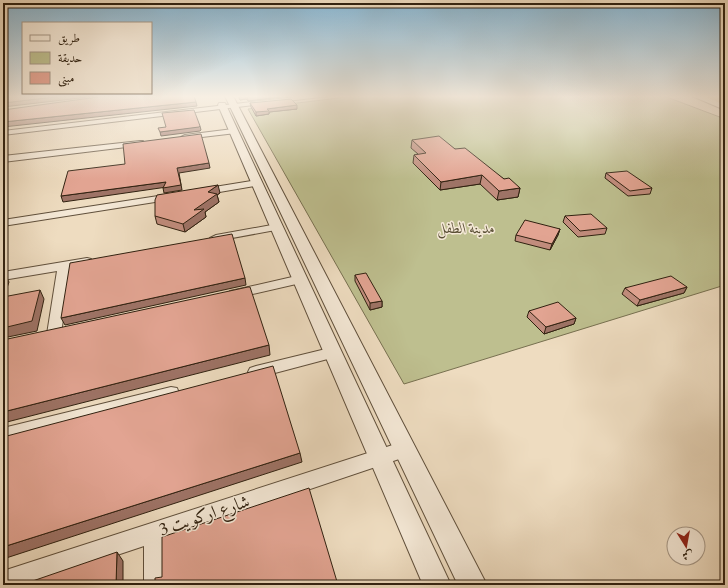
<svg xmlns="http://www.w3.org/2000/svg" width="728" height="588" viewBox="0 0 728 588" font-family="'EB Garamond',Amiri,serif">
	<rect width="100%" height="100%" fill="#eedcc0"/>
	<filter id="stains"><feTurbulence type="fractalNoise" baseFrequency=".005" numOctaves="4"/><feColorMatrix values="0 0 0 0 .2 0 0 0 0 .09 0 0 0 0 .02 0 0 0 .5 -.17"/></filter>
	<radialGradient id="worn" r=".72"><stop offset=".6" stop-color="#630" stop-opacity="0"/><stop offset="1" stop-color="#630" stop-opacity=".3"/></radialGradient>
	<path fill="#bebf8f" stroke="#777050" d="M355,96H664L725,119V285L404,384L248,109Z"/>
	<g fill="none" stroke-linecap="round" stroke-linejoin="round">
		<g stroke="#60503c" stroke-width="2">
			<path id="minor" d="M304,96H328L3,135V131Z
				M233,129L237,131L236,133L185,139L181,137L185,135Z
				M140,141H143V145L3,162V156Z
				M257,180L260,181V185L202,195L197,192L202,189Z
				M171,194L174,195L176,197L174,199L3,226V220Z
				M277,224L282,227L281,229L216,241L210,238L216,235Z
				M87,258L91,259L93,262L91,265L70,268L61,334L59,338L54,339L49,338L47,334L57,271L3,280V272Z
				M301,275L307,279L305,282L235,298L230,297L228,294L230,291L235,290Z
				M334,347L339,348L341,352L339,356L256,378L250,376L248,372L250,368L256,366Z
				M171,387L177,388L179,393L177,398L3,444V428Z
				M405,441L411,443L414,449L411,455L165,538L166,585H144V546L27,585H3V571Z"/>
		</g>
		<g stroke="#60503c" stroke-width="2">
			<path id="tertiary" d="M225,96H233L487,585H458Z
				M692,96H704L725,104V110Z
				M219,103H225L226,105L451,585H423L218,105Z"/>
		</g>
		<g stroke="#302110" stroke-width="2">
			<path id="trunk" d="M704,96H720L725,98V105Z"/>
		</g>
		<use href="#minor" fill="#f4e8d6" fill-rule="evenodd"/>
		<use href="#tertiary" fill="#f4e8d6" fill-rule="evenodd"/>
		<use href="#trunk" fill="#e7be80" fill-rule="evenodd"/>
	</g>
	<path fill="#c28d7e" stroke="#302110" d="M238,96H287L248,101L246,99L240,100Z
		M250,103L297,109L269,112V114L256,116L251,107Z
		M412,140L455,149L504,179L520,188L518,197L497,200L480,184L440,190L413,163L414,155L418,154L411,148Z
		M606,173L652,188L650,194L628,196L605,178Z
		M220,193L217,195L219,202L205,212L206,217L185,232L157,224L155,216Z
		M565,216L607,228L605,234L578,237L563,222Z
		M560,229L558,235L550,250L515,241L516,235Z
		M355,275L382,301V307L370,310L355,281Z
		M687,287L684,293L637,306L622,294L625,288Z
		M529,311L576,318L574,324L544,334L527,317Z"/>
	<path fill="#9e7366" stroke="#302110" d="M62,96H97L3,107V103Z
		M239,96H246V99L240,100Z
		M252,96H287L248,101L247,97Z
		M196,102L197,106L3,127V122Z
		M297,105V109L269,112V114L256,116V112L267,109Z
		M200,126L201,130L200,131L161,136L160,132Z
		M209,163L210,168L179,173L182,190L164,193L163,188L177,168Z
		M482,175L480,184L440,190L441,182Z
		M166,182L167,187L63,202L61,196Z
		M218,185L220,193L217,195L219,202L205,212L206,217L185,232L183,224L208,192Z
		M520,188L518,197L497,200L499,191Z
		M560,229L558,235L550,250L552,244Z
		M4,273L9,282L3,300V275Z
		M245,278L246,285L65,325L61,318Z
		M687,287L684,293L637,306L640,300Z
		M40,290L44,299L37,331L3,338V328Z
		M382,301V307L370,310V303Z
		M576,318L574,324L544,334L546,327Z
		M269,345L270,355L3,423V412Z
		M300,453L302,462L3,559V547Z
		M117,552L123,561V585H116Z"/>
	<path fill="#e2a492" stroke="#302110" d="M3,96H62L3,103Z
		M105,96H194L196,102L3,122V110Z
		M291,99L297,105L267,109L269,111L256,112L250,103Z
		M194,110L200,126L199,127L160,132L158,128L166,127L162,113Z
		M201,134L209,163L177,168L181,185L163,188L166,182L61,196L68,171L125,164L123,144Z
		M439,136L455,149L465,148L504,179L509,178L520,188L499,191L482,175L441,182L414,155L426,153L412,140Z
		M627,171L652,188L630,191L606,173Z
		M218,185L208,192L217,194L194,210L204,209L183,224L155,216V200L157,195Z
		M591,214L607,228L580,231L565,216Z
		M525,220L560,229L552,244L516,235Z
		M232,234L245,278L61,318L70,263Z
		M366,273L382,301L370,303L355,275Z
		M671,276L687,287L640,300L625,288Z
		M248,287H250L269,345L3,412V340Z
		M40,290L32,321L3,328V297Z
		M558,302L576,318L546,327L529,311Z
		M273,366L300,453L3,547V437Z
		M309,488L338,585H155V578L162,577V537Z
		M117,552L116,585H21Z"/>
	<linearGradient id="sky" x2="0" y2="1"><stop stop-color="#88b7d4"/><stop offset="0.54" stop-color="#f7efe3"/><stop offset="1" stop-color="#f7efe3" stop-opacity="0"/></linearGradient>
	<rect width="728" height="179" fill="url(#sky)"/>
	<g text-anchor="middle" stroke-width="3" stroke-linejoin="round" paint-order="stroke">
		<g font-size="15" font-style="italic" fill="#5b5036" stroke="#f4e8d6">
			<text x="466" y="233">مدينة الطفل</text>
		</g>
		<g font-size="18" fill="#302110" stroke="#f4e8d6">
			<text transform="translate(204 515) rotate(-18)" y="6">شارع اركويت 3</text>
		</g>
	</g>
	<rect width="728" height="588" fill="none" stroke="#eedcc0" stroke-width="16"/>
	<rect x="4" y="4" width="720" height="580" fill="none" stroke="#302110" stroke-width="2"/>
	<rect x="8" y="8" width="712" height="572" fill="none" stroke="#302110"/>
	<rect x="22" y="22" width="130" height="72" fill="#f4e8d6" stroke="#a69887"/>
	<rect x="30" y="35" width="20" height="6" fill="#f4e8d6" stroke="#a69887"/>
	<text x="58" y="42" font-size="12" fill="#302110">طريق</text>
	<rect x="30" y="52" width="20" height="12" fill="#bebf8f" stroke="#a69887"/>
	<text x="58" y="62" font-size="12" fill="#302110">حديقة</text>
	<rect x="30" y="72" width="20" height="12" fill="#e2a492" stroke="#a69887"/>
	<text x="58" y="82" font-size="12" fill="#302110">مبنى</text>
	<g transform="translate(686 546) rotate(169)"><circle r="19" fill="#f4e8d6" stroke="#a69887"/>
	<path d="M0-3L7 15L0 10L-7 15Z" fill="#8f2418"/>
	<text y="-6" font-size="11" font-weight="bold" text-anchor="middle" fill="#302110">ش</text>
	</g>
	<rect width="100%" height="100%" filter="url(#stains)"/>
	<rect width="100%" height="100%" fill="url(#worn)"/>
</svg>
